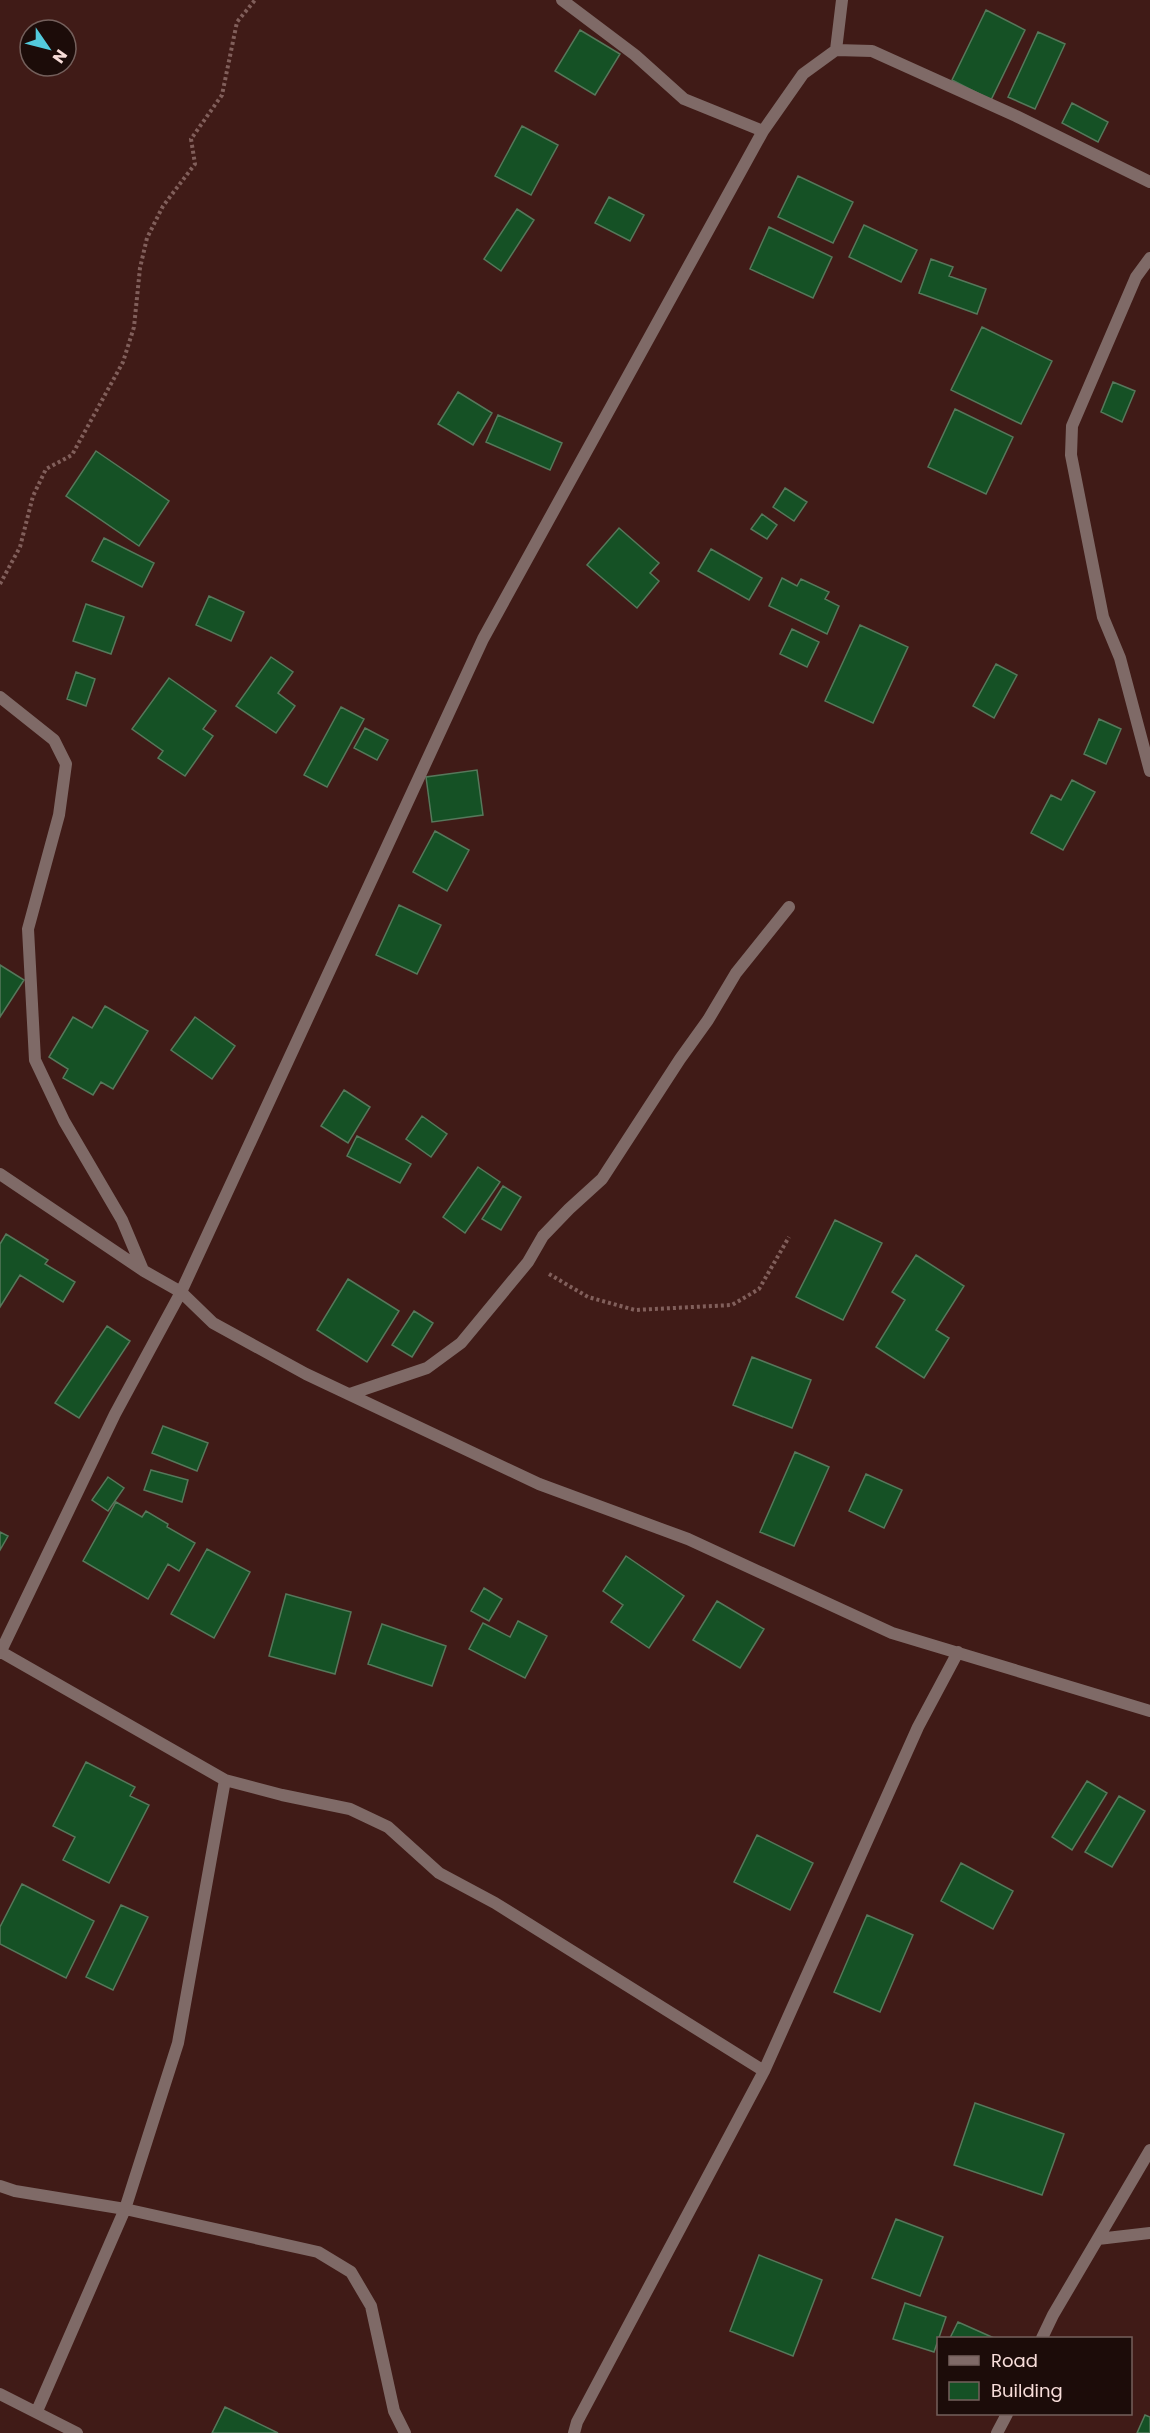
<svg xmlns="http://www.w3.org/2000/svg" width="1150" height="2433" viewBox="0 0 1150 2433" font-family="Poppins,sans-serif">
	<rect width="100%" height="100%" fill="#401b17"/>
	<path fill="#155125" stroke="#56785b" stroke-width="1.5" d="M986,10L1025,30L991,100L952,80Z
		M580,30L620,54L595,95L555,71Z
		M1038,32L1065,44L1035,109L1008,97Z
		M1072,103L1108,122L1098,142L1062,123Z
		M522,126L558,145L531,195L495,176Z
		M798,176L853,202L833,243L778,217Z
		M609,197L644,215L630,241L595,223Z
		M517,209L534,220L501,271L484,259Z
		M864,225L917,250L901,282L849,257Z
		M769,227L832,257L813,298L750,269Z
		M931,259L953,267L949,276L986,289L977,314L919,293Z
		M982,327L1052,361L1021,424L951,390Z
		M1113,382L1135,391L1122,422L1101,412Z
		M458,392L492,413L473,445L438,424Z
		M955,409L1013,437L986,494L928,467Z
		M498,415L562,443L550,470L486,442Z
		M96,451L169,501L139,546L66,496Z
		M785,488L807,502L794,521L773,507Z
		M762,514L777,525L767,539L751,529Z
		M619,528L659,563L650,573L659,581L637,608L587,565Z
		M104,538L154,563L142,587L92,561Z
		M711,549L762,578L749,600L698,571Z
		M782,578L797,586L801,579L829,592L825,599L839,606L827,634L769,606Z
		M209,596L244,612L231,641L196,625Z
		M86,604L124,617L111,654L73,641Z
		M860,625L908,647L873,723L825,701Z
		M792,629L819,642L807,667L780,654Z
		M271,657L293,672L278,693L295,706L276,733L236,706Z
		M996,664L1017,675L994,718L973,706Z
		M76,672L95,679L86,706L67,699Z
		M169,678L216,711L203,729L213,736L185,776L158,758L163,751L132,729Z
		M341,707L364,719L327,787L304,775Z
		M1099,719L1121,729L1106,764L1084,754Z
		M365,728L388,740L377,760L354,748Z
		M477,770L483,815L432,822L426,777Z
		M1072,780L1095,792L1063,850L1031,833L1051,795L1061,800Z
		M435,831L469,850L447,891L413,872Z
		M399,905L441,925L417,974L376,955Z
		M0,965L24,980L0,1017Z
		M105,1006L148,1031L113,1089L101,1082L93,1095L63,1078L68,1069L49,1057L73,1017L92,1028Z
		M195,1017L235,1046L212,1079L171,1050Z
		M344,1090L370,1107L348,1143L321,1126Z
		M422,1116L447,1134L431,1157L406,1139Z
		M357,1136L411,1164L400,1183L347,1156Z
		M478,1167L500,1182L465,1233L443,1217Z
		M503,1186L521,1197L501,1230L482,1219Z
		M835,1220L882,1243L843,1320L796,1297Z
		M6,1234L48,1260L45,1264L75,1282L63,1302L20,1275L0,1307V1244Z
		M916,1255L964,1286L936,1330L949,1338L924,1378L876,1347L905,1300L892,1292Z
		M348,1279L399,1311L367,1362L317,1330Z
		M414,1311L433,1323L412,1357L392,1345Z
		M107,1326L130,1341L79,1418L55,1403Z
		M752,1357L811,1380L792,1428L733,1405Z
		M163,1426L208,1443L197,1471L152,1453Z
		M795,1452L829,1467L794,1546L760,1532Z
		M151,1470L188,1480L182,1502L144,1490Z
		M866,1474L902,1490L884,1528L849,1511Z
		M108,1477L124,1488L108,1511L92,1500Z
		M116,1502L142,1517L146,1511L168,1524L167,1527L195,1543L179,1571L168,1564L148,1599L83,1561Z
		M0,1532L8,1536L0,1550Z
		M207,1549L250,1572L214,1638L171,1614Z
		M626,1556L684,1596L649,1648L611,1622L623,1605L603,1591Z
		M484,1588L502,1599L489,1621L471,1611Z
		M286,1594L351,1612L335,1674L269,1656Z
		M717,1601L764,1629L740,1668L693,1640Z
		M518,1621L547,1636L525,1678L469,1649L483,1623L510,1637Z
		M382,1624L446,1646L432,1686L368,1664Z
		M86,1762L135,1787L130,1796L149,1805L109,1883L63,1860L75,1837L53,1826Z
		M1087,1781L1107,1793L1072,1850L1052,1837Z
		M1119,1796L1145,1811L1112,1867L1085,1852Z
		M757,1835L813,1863L790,1910L734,1882Z
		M961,1863L1013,1891L993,1929L941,1901Z
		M22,1884L94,1921L66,1978L0,1944V1927Z
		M121,1905L148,1917L113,1990L86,1977Z
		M867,1915L913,1935L880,2012L834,1992Z
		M975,2103L1064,2134L1042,2195L954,2165Z
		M896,2219L943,2237L920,2296L872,2278Z
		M759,2255L822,2280L793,2356L730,2331Z
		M905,2303L946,2317L934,2352L893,2339Z
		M958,2322L994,2338H950Z
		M225,2407L278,2433H212Z
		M1145,2415L1150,2417V2433H1137Z"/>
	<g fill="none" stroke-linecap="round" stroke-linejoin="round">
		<path stroke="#815f5b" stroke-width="4" stroke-dasharray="3 3" stroke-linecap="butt" d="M0,584L20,547L33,496L46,469L72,455L123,362L134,327L140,268L147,238L163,206L195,164L191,139L222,95L237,22L255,0
			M549,1274L588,1297L635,1310L732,1305L759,1289L789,1237"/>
		<path stroke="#7f6a67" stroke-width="12" d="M562,0L635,55L684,99L763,131
			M836,50L842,0
			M1150,258L1136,277L1072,426L1071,455L1103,617L1120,658L1150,771
			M0,697L54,740L66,764L59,815L28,929L35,1060L64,1121L122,1220L143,1270
			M0,1174L144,1271L181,1292L213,1323L306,1374L539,1484L688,1539L892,1633L1150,1711
			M350,1394L427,1368L461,1343L528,1262L543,1236L569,1209L602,1179L680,1059L708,1020L736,973L789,907
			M1,1652L225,1780L282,1795L350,1809L388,1827L439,1873L495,1903L764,2071
			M0,1653L115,1414L181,1292L483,639L763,131L803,74L836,50L872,51L1016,116L1150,182
			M0,2186L15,2191L125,2209L318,2252L351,2272L371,2306L394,2411L405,2433
			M1098,2239L1150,2233
			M1042,2338L1053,2315L1150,2150
			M0,2394L77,2433
			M37,2411L125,2209L178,2043L225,1780
			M574,2433L577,2422L764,2071L918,1727L958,1652
			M997,2433L1007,2414"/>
	</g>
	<rect x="937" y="2337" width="195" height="78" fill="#1c0c09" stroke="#74605c" stroke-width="1.5"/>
	<rect x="949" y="2356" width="30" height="9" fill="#7f6a67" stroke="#74605c" stroke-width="1.5"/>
	<text x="991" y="2367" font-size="18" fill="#f7ddd9">Road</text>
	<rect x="949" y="2382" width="30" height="18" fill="#155125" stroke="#74605c" stroke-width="1.5"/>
	<text x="991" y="2397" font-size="18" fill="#f7ddd9">Building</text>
	<g transform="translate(48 48) rotate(125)"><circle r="28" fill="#1c0c09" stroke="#74605c" stroke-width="1.5"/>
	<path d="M0-4.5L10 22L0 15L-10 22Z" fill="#53cadc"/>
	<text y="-9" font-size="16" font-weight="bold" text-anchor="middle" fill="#f7ddd9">N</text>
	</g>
</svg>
